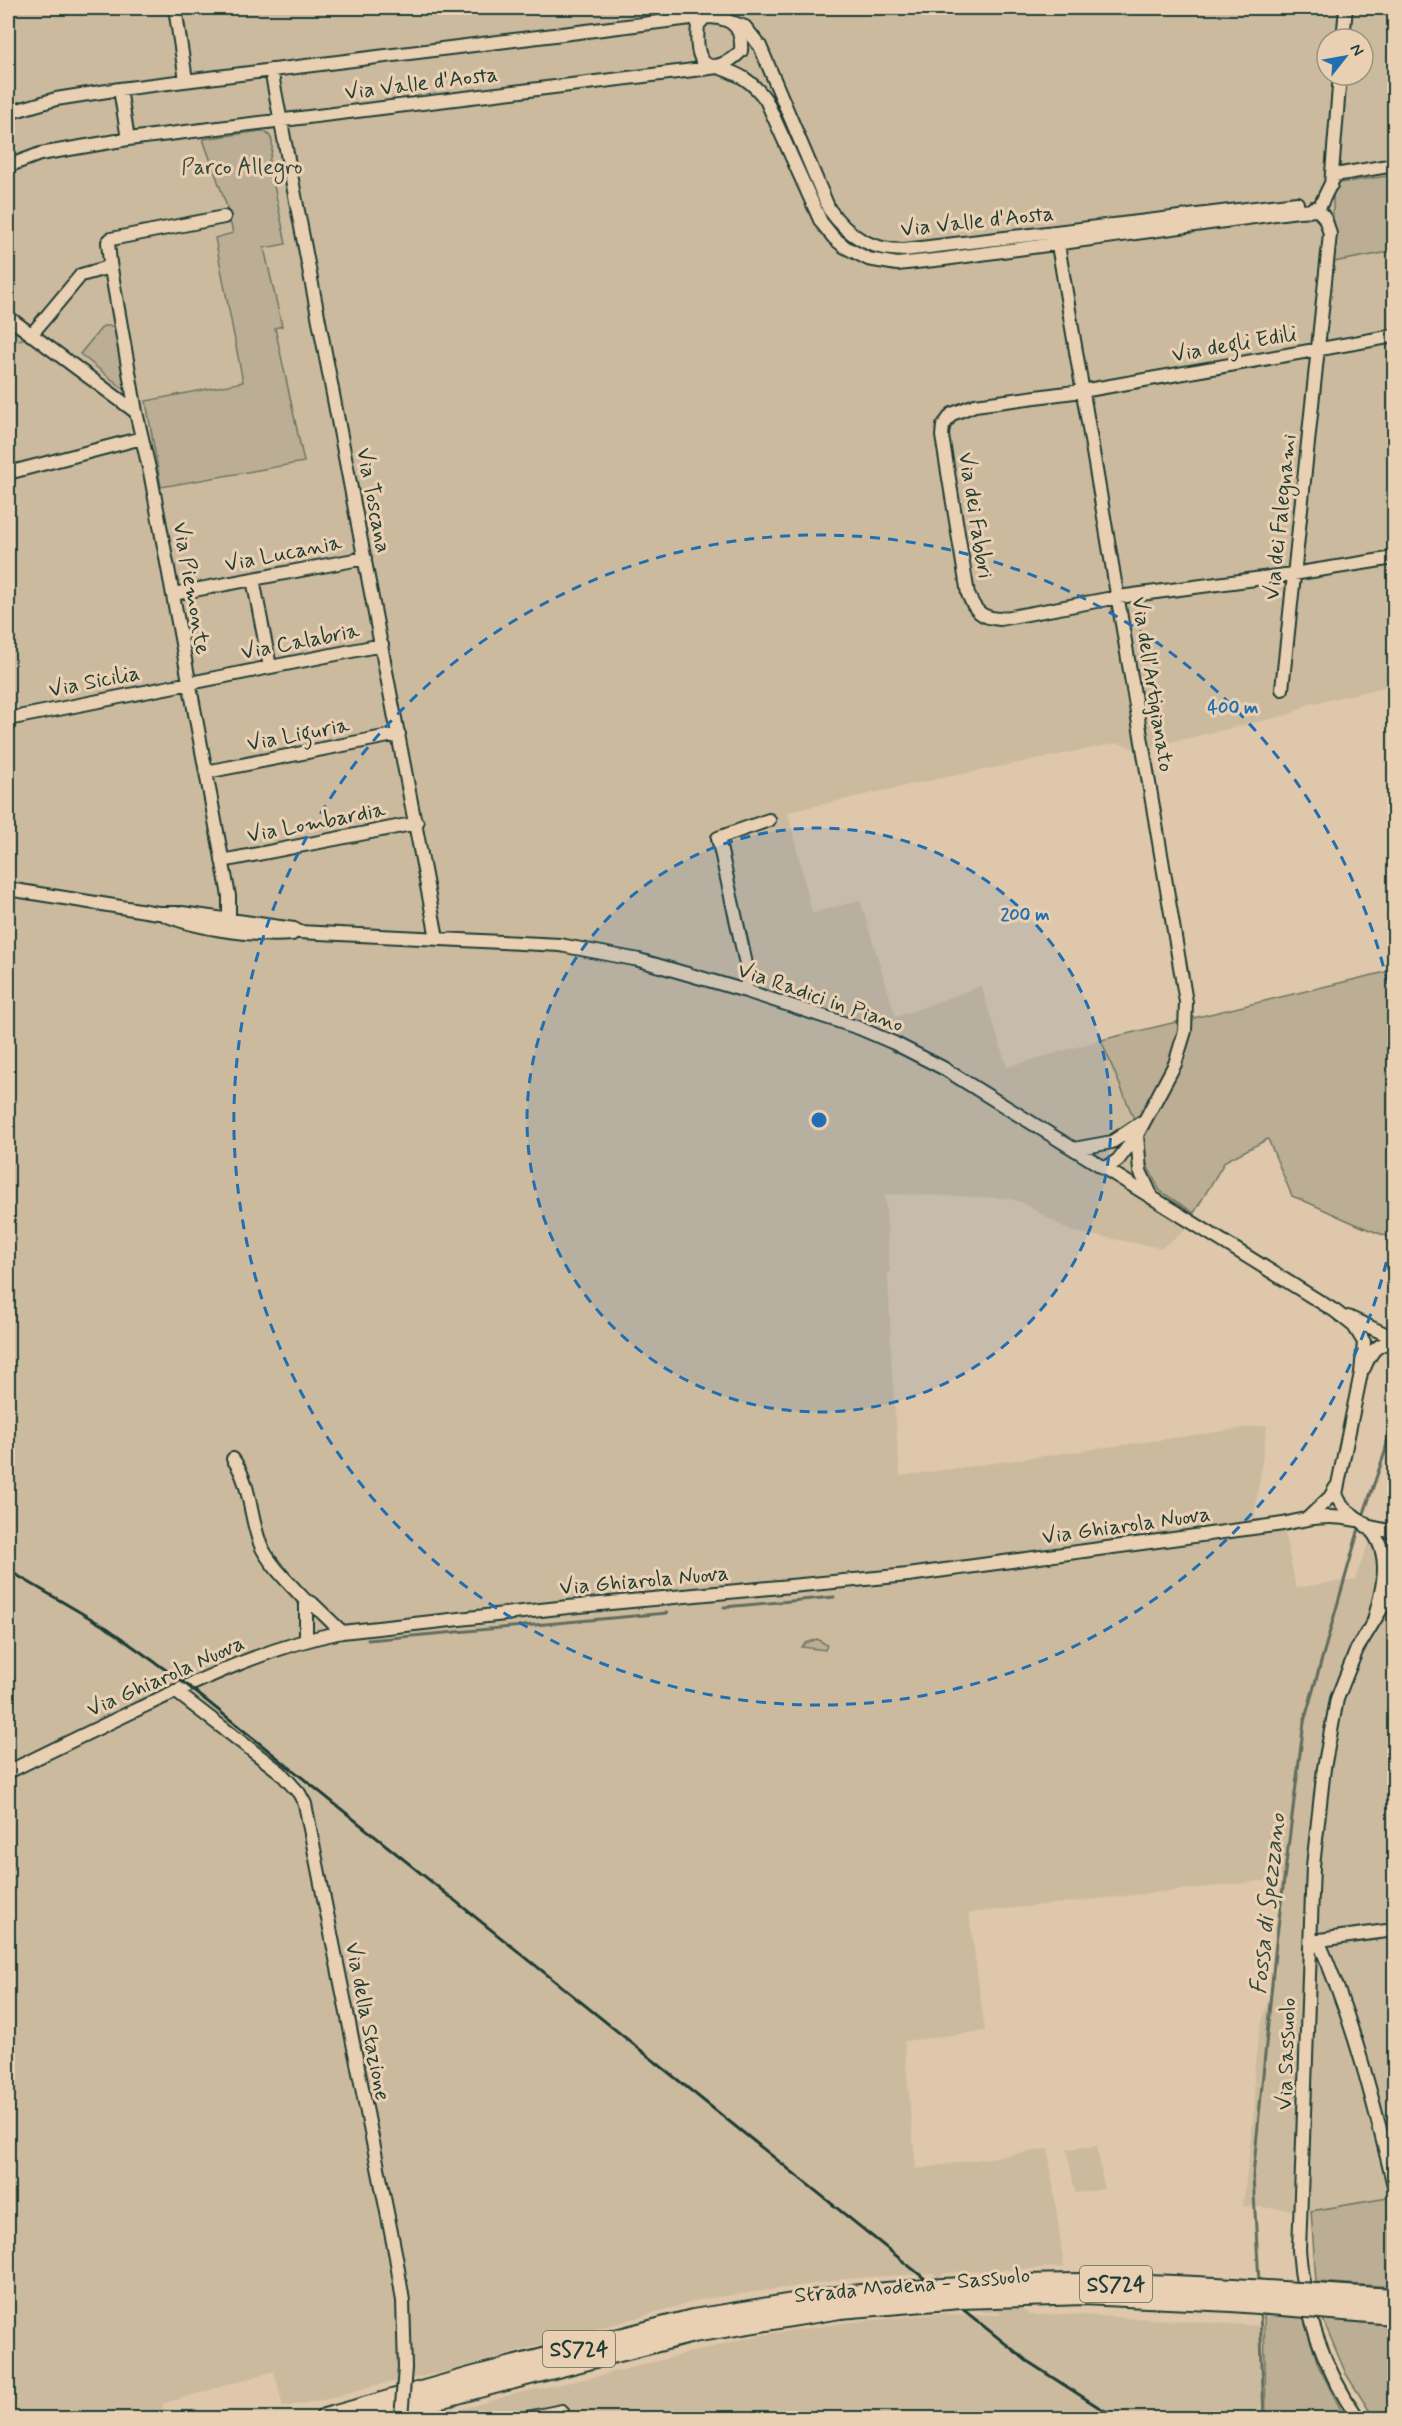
<svg xmlns="http://www.w3.org/2000/svg" width="1402" height="2426" viewBox="0 0 1402 2426" font-family="Mynerve,sans-serif">
	<rect width="100%" height="100%" fill="#dec7aa"/>
	<filter id="ink" filterUnits="userSpaceOnUse"><feTurbulence type="fractalNoise" baseFrequency=".0167" numOctaves="2"/><feDisplacementMap in="SourceGraphic" scale="12" xChannelSelector="R" yChannelSelector="G"/><feConvolveMatrix kernelMatrix="1 2 1 2 8 2 1 2 1" color-interpolation-filters="sRGB"/></filter>
	<g filter="url(#ink)">
		<path fill="#ccba9f" fill-rule="evenodd" d="M8,8H1394V175L1333,184L1334,262L1394,251V685L1306,705L1291,714L1138,750L1118,743L918,783L788,812L812,913L860,900L896,1017L981,986L1007,1067L1101,1040L1145,1145L1146,1163L1160,1191L1194,1213L1183,1232L1161,1248L1070,1231L1023,1203L1007,1198L885,1194L890,1272L888,1273L892,1373L900,1476L1267,1425L1253,1528L1283,1524L1296,1588L1355,1579L1370,1539L1394,1538V2132L1387,2133L1394,2172V2197L1322,2212L1243,2206L1255,2103L1254,2073L1258,2037L1276,1971L1275,1934L1281,1879L969,1913L985,2031L904,2041L916,2169L1048,2149L1064,2267L945,2273L938,2278L933,2273L857,2278L703,2299L449,2371L372,2386L323,2400L283,2407L274,2371L162,2404L166,2418H8ZM1327,39H1363V75H1327Z
			M1097,2146L1104,2189L1075,2193L1067,2149Z
			M979,2307H1020L1029,2315L1067,2314L1263,2326L1261,2381L1263,2418H1137L1132,2417L1128,2418H431L514,2394L599,2376L755,2336L843,2323L935,2314L1001,2315L998,2312H983Z"/>
		<path fill="#bbae94" stroke="#6d7664" stroke-width="1.5" d="M262,131C276,135 273,150 269,161L286,244L264,248L282,326L275,328L304,462L161,487L146,401L243,382L215,238L233,233L226,204L203,139Z
			M1394,175V251L1333,262V184Z
			M8,322L27,338L8,343Z
			M103,326H115L129,393L80,354Z
			M1394,970V1238C1359,1229 1327,1209 1292,1196L1268,1139L1225,1161L1194,1213L1160,1191L1146,1163L1145,1145L1101,1040Z
			M817,1639L827,1645L825,1650L802,1647L806,1643Z
			M1394,2197V2287L1316,2282L1311,2211Z
			M1264,2315L1303,2316L1318,2365L1345,2418H1266Z
			M1322,2317L1394,2323V2418H1374L1346,2374Z"/>
		<g fill="none" stroke-linecap="round" stroke-linejoin="round">
			<path stroke="#606d5d" stroke-width="3" d="M1362,1519L1385,1452L1394,1405
				M724,1607L834,1597
				M368,1640L667,1613
				M1259,2282L1253,2176L1276,1943L1304,1722L1360,1525
				M1260,2309L1264,2418"/>
			<g stroke="#1f3d34" stroke-width="16">
				<path id="minor" d="M175,8L186,80
					M734,23L745,27L760,46L829,209C848,236 870,250 904,250L1297,203
					M1343,39L1346,8
					M271,70L437,938
					M120,89L128,139
					M8,113L56,99L120,89L699,17C726,16 743,21 741,51C732,60 710,76 701,58C696,49 697,35 698,25L705,17
					M8,166L40,154L128,139L718,67C741,75 751,80 766,100L821,222L834,238L845,247L868,259L897,264L944,259L1298,211L1318,210
					M1331,185L1340,75
					M1318,210L1335,175L1394,165
					M1058,245L1186,1002L1185,1031L1175,1064L1137,1135L1118,1160L1106,1168
					M110,263L136,412L151,477L229,896V921
					M8,317L136,412
					M31,335L81,275L106,268L110,263L108,242L111,239L224,217
					M1394,336L1082,391L975,405L952,414L943,426L942,436L968,594C975,611 981,618 1000,619L1118,597L1293,574L1394,558
					M8,473L142,438
					M253,579L270,667
					M173,594L365,558
					M1282,689L1330,234C1327,223 1325,213 1313,208
					M8,719L382,645
					M206,772L399,734
					M222,861L417,823
					M8,889L158,913H182L294,929L299,932L560,945L639,960L746,991L859,1028L894,1043L943,1068L1335,1311L1354,1326L1364,1342L1361,1373L1336,1494C1341,1508 1349,1512 1361,1521C1395,1546 1384,1586 1374,1620
					M165,915C198,929 256,937 292,934
					M746,991L748,973L718,838L769,820
					M1137,1135L1140,1171L1152,1197
					M1074,1149L1112,1142L1142,1122
					M1348,1317L1394,1338
					M1364,1368C1371,1352 1376,1343 1394,1342
					M233,1459C251,1483 249,1515 260,1543C266,1561 292,1586 306,1601L312,1603L342,1632
					M1309,1517L1330,1497L1336,1487
					M1366,1526L1394,1532
					M306,1640V1601
					M175,1691L280,1772L299,1793L305,1804L396,2257L403,2301L405,2368
					M8,1772C52,1750 96,1729 140,1708C206,1677 271,1646 342,1632L568,1607L908,1575L1283,1524C1308,1518 1330,1514 1356,1520
					M1318,1940C1353,2019 1374,2103 1394,2186
					M1312,1941L1394,1930
					M527,2418L562,2411L564,2418
					M1358,2418C1324,2370 1303,2309 1299,2250L1313,1866L1324,1768L1337,1699L1344,1681L1357,1649L1394,1588"/>
			</g>
			<g stroke="#1f3d34" stroke-width="22">
				<path id="highway" d="M325,2418L474,2376L693,2319L837,2296
					M372,2418L479,2388L693,2333L840,2309"/>
			</g>
			<use href="#minor" stroke="#ead0b2" stroke-width="12"/>
			<use href="#highway" stroke="#ead0b2" stroke-width="18"/>
			<path stroke="#1f3d34" stroke-width="3" d="M8,1570L107,1628L187,1685L1027,2361L1103,2410L1125,2418"/>
			<g stroke="#1f3d34" stroke-width="16" stroke-linecap="butt">
				<path id="minor-bridge" d="M401,2418L405,2368"/>
			</g>
			<g stroke="#1f3d34" stroke-width="22" stroke-linecap="butt">
				<path id="highway-bridge" d="M837,2296C919,2289 1000,2283 1082,2283C1186,2283 1291,2292 1394,2298
					M840,2309L960,2299L1083,2295L1232,2302L1394,2315"/>
			</g>
			<use href="#minor-bridge" stroke="#ead0b2" stroke-width="12"/>
			<use href="#highway-bridge" stroke="#ead0b2" stroke-width="18"/>
		</g>
	</g>
	<circle cx="819" cy="1120" r="292" fill="#1f6fb2" fill-opacity=".12"/>
	<g fill="none" stroke="#1f6fb2" stroke-width="3" stroke-dasharray="10 8">
		<circle cx="819" cy="1120" r="292"/>
		<path d="M1394 1227A585 585 0 1 1 1394 1013"/>
	</g>
	<g text-anchor="middle" stroke-width="6" stroke-linejoin="round" paint-order="stroke">
		<g fill="#ead0b2" stroke="#5c695a" stroke-width="1.5">
			<rect x="1080" y="2266" width="72" height="36" rx="4.5"/>
			<rect x="543" y="2331" width="72" height="36" rx="4.5"/>
		</g>
		<g font-size="21" font-weight="bold" fill="#1f3d34">
			<text x="1116" y="2291">SS724</text>
			<text x="579" y="2356">SS724</text>
		</g>
		<g font-size="22" fill="#1f3d34" stroke="#ead0b2">
			<text transform="translate(421 82) rotate(-7)" y="8">Via Valle d'Aosta</text>
			<text transform="translate(977 220) rotate(-6)" y="8">Via Valle d'Aosta</text>
			<text transform="translate(1234 343) rotate(-10)" y="8">Via degli Edili</text>
			<text transform="translate(375 500) rotate(79)" y="8">Via Toscana</text>
			<text transform="translate(977 515) rotate(81)" y="8">Via dei Fabbri</text>
			<text transform="translate(1279 517) rotate(-84)" y="8">Via dei Falegnami</text>
			<text transform="translate(283 552) rotate(-11)" y="8">Via Lucania</text>
			<text transform="translate(193 588) rotate(80)" y="8">Via Piemonte</text>
			<text transform="translate(300 640) rotate(-11)" y="8">Via Calabria</text>
			<text transform="translate(94 680) rotate(-11)" y="8">Via Sicilia</text>
			<text transform="translate(1154 684) rotate(81)" y="8">Via dell'Artigianato</text>
			<text transform="translate(298 733) rotate(-11)" y="8">Via Liguria</text>
			<text transform="translate(316 821) rotate(-11)" y="8">Via Lombardia</text>
			<text transform="translate(821 996) rotate(19)" y="8">Via Radici in Piano</text>
			<text transform="translate(1126 1524) rotate(-8)" y="8">Via Ghiarola Nuova</text>
			<text transform="translate(644 1579) rotate(-5)" y="8">Via Ghiarola Nuova</text>
			<text transform="translate(165 1675) rotate(-24)" y="8">Via Ghiarola Nuova</text>
			<text transform="translate(369 2021) rotate(79)" y="8">Via della Stazione</text>
			<text transform="translate(1285 2054) rotate(-88)" y="8">Via Sassuolo</text>
			<text transform="translate(912 2284) rotate(-5)" y="8">Strada Modena - Sassuolo</text>
		</g>
		<g font-size="22" fill="#2f483e" stroke="#ead0b2">
			<text x="242" y="174">Parco Allegro</text>
		</g>
		<g font-size="24" font-style="italic" fill="#2f493e" stroke="#ead0b2">
			<text transform="translate(1267 1904) rotate(-84)" y="8">Fossa di Spezzano</text>
		</g>
	</g>
	<circle cx="819" cy="1120" r="9" fill="#1f6fb2" stroke="#ead0b2" stroke-width="3"/>
	<g font-size="18" text-anchor="middle" font-weight="bold" fill="#1f6fb2" stroke="#ead0b2" stroke-width="6" stroke-linejoin="round" paint-order="stroke">
		<text x="1233" y="713">400 m</text>
		<text x="1025" y="920">200 m</text>
	</g>
	<rect width="1402" height="2426" fill="none" stroke="#ead0b2" stroke-width="30"/>
	<rect x="15" y="15" width="1372" height="2396" fill="none" stroke="#1f3d34" stroke-width="2" filter="url(#ink)"/>
	<g transform="translate(1345 57) rotate(59)"><circle r="28" fill="#ead0b2" stroke="#999580" stroke-width="1.5"/>
	<path d="M0-4.5L10 22L0 15L-10 22Z" fill="#1f6fb2"/>
	<text y="-9" font-size="16" font-weight="bold" text-anchor="middle" fill="#1f3d34">N</text>
	</g>
</svg>
